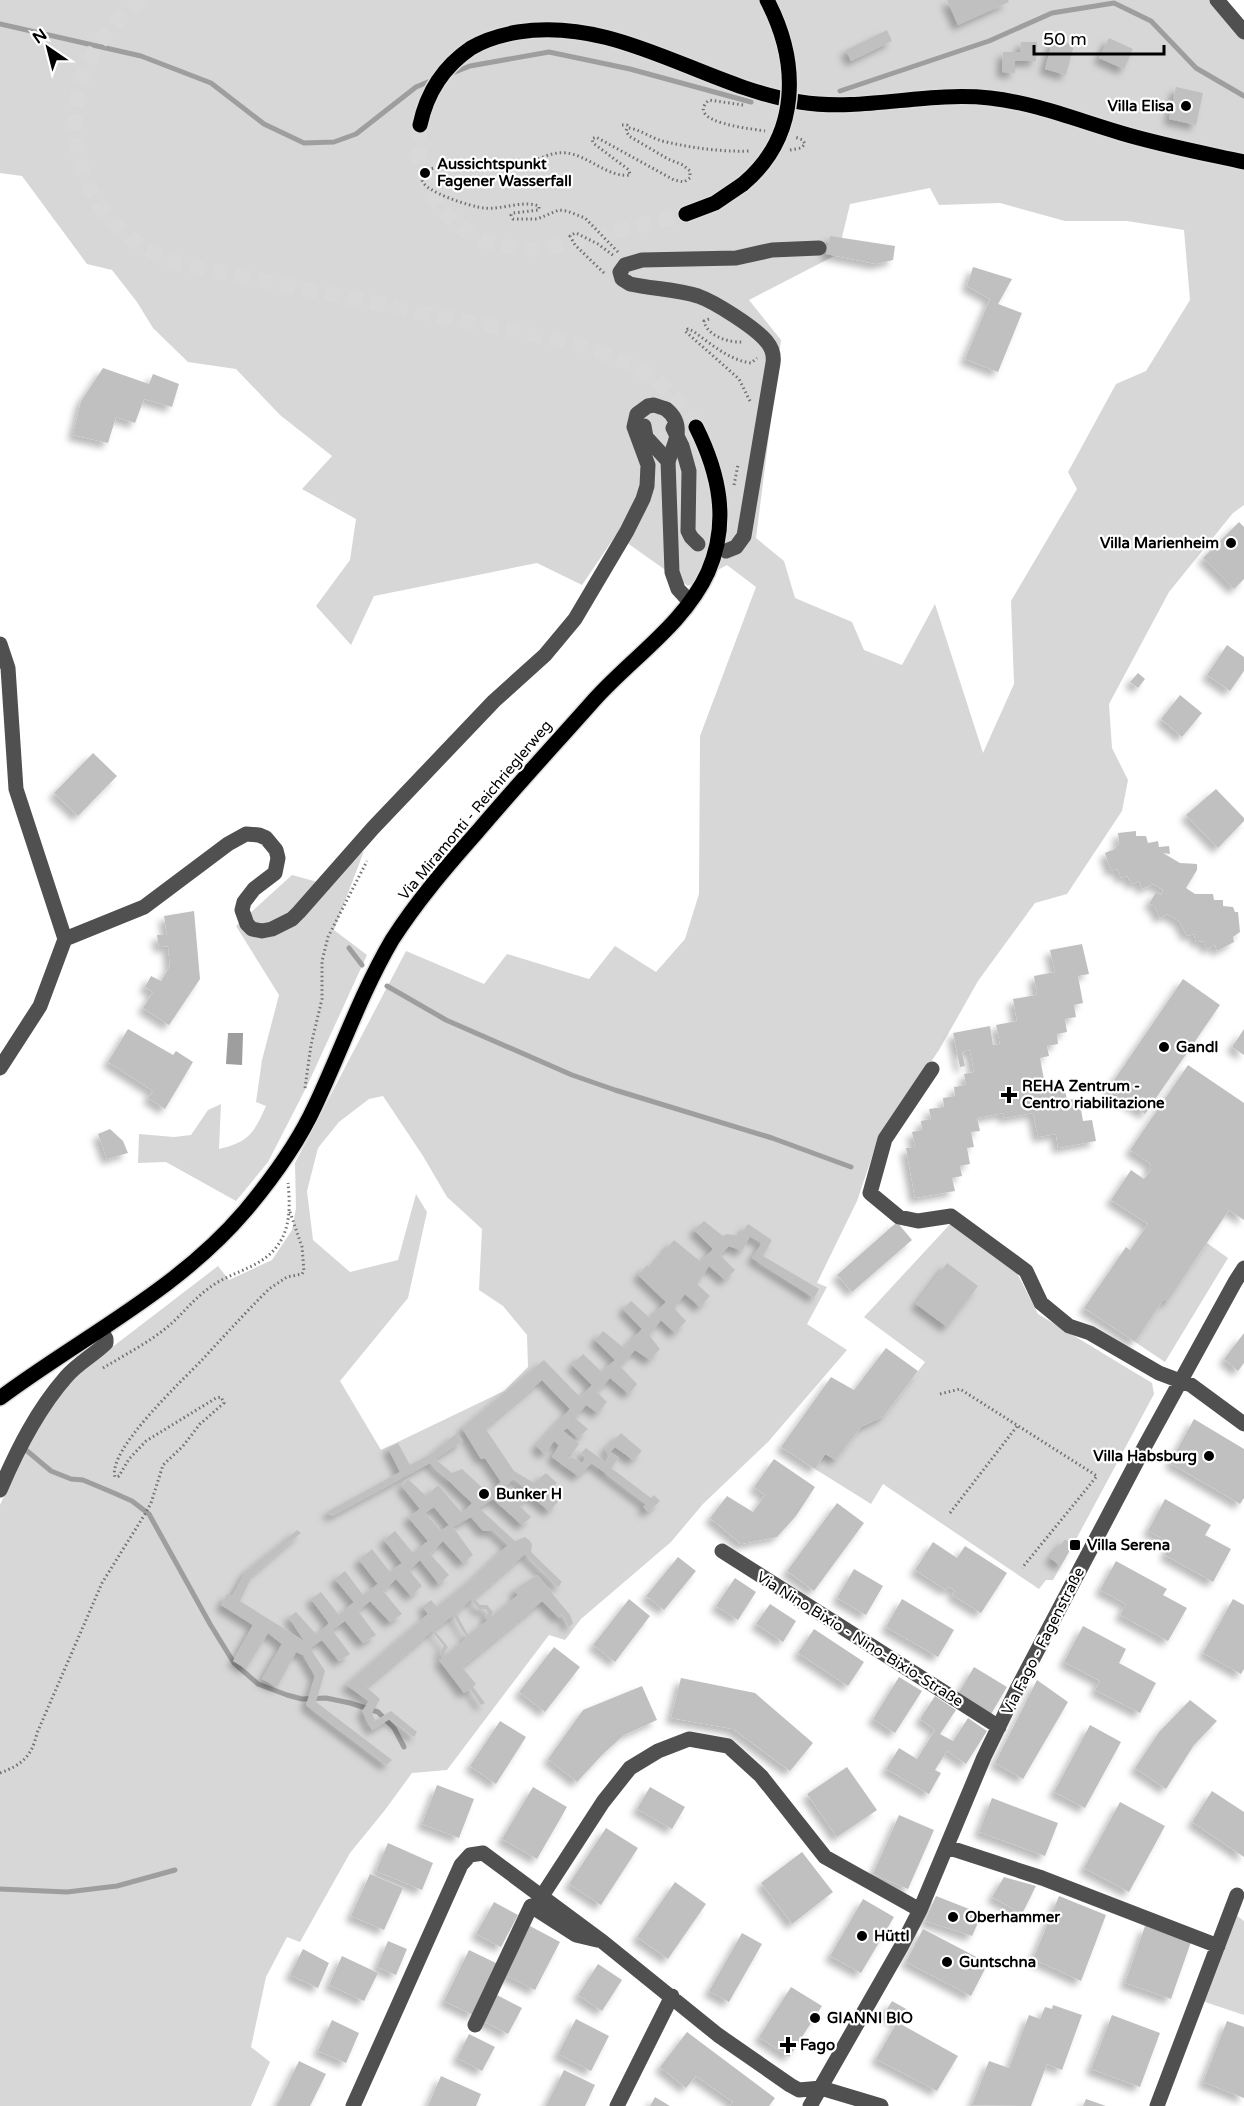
<svg xmlns="http://www.w3.org/2000/svg" width="1244" height="2106" viewBox="0 0 1244 2106" font-family="'Varela Round',sans-serif">
	<defs>
		<filter id="shadow"><feDropShadow dx="-5.5" dy="5.5" stdDeviation="3" flood-color="#0004"/></filter>
	</defs>
	<rect width="100%" height="100%" fill="#fff"/>
	<path fill="#d7d7d7" fill-rule="evenodd" d="M0,0H1224L1244,22V505L1233,513L1169,592L1109,704L1112,748L1128,780L1122,811L1067,894L1035,903L978,981L939,1050L877,1142L857,1201L817,1283L827,1287L807,1324L847,1350L768,1442L703,1504L671,1542L581,1619L565,1640L549,1635L447,1770L412,1773L385,1810L350,1853L300,1942L287,1937L266,1977L251,2047L270,2062L251,2106H0V1505C22,1457 45,1403 85,1368L218,1266L229,1280L272,1260L292,1230L296,1208L295,1163L406,951L484,984L507,954L589,979L615,946L656,972L685,939L699,894L700,736L756,587L727,565L688,586L616,535L582,585L537,563L374,596L351,645L316,606L350,560L356,519L302,489L332,456L280,415L236,369L188,362L153,328L137,302L112,270L87,264L22,176L0,173ZM930,188L939,205L1000,203L1065,221H1127L1184,230L1190,300L1146,371L1116,384L1068,472L1077,489L1011,601L1014,684L983,753L935,604L902,665L864,650L852,622L795,598L784,561L756,538L781,340L749,300L838,254L850,204ZM383,1096L423,1156L447,1197L482,1229L479,1290L503,1306L527,1335L528,1367L504,1391L381,1450L340,1381L408,1298L427,1212L416,1194L398,1260L350,1272L313,1240L307,1191L318,1148L339,1122L369,1099Z
		M364,851L334,930L367,955L307,1086L268,1162L236,1201L166,1162L138,1163L139,1134L174,1137L191,1135L208,1110L221,1104L219,1149C249,1142 254,1133 266,1106L256,1102L262,1060L279,995L236,926L292,875L321,883Z
		M952,1222L1015,1269L1038,1314L1152,1383L1154,1394L1073,1545L1065,1539L1051,1558L1061,1566L1053,1580H1046L1039,1589L883,1484L871,1504L815,1469L825,1454L836,1460L861,1427L884,1416L925,1362L864,1317Z
		M1207,1243L1228,1258L1165,1362L1135,1342L1164,1299L1167,1301Z
		M1236,1915L1244,1921V2015L1202,2001Z"/>
	<path fill="#9e9e9e" d="M228,1033H243L242,1065L226,1064Z"/>
	<g fill="none" stroke-linecap="round" stroke-linejoin="round">
		<path stroke="#9e9e9e" stroke-width="5" d="M0,24L141,56L211,83L264,124L304,143L334,142L356,134L416,87L435,79
			M450,74L470,66L549,52L630,69L751,102
			M840,91L989,41L1052,13L1114,3L1151,21L1196,68L1244,96
			M349,948L362,965
			M387,986L446,1020L572,1075L615,1090L772,1138L851,1167
			M26,1450L51,1471L71,1479L83,1480L114,1493L132,1501L149,1514L210,1624L234,1663L258,1684L287,1695L302,1699L326,1698L350,1703L378,1712L394,1728L404,1747
			M0,1889L67,1892L117,1886L175,1870"/>
	</g>
	<path fill="#c0c0c0" fill-rule="evenodd" filter="url(#shadow)" d="M947,0H1008L1009,2L958,25Z
		M887,30L892,41L851,61L846,50Z
		M1109,38L1133,49L1124,69L1099,58Z
		M1053,39L1074,45L1066,75L1045,69Z
		M1021,42H1037L1036,61H1015V73L1002,72L1003,52H1020Z
		M1176,87L1203,93L1196,125L1169,119Z
		M830,236L895,246L893,260L876,264L826,254Z
		M973,267L1012,279L998,304L1022,313L998,372L965,359L990,299L967,286Z
		M103,368L149,384L153,374L179,384L172,407L144,399L135,423L116,417L108,443L73,435L81,401Z
		M1239,522L1244,527V579L1234,589L1203,558Z
		M1227,645L1244,657V671L1230,691L1207,675Z
		M1138,673L1145,679L1138,688L1130,682Z
		M1180,695L1202,713L1182,737L1161,719Z
		M93,753L117,776L78,816L54,793Z
		M1216,789L1244,818V821L1218,848L1186,815Z
		M1136,831V836H1146L1148,843L1158,841L1159,847L1169,846L1170,854L1163,853L1180,863L1197,864V870L1186,888L1195,894H1213L1214,900H1223V906L1233,907L1235,912H1238L1240,932L1233,937L1234,942L1217,951L1215,945L1207,949L1203,941L1196,942L1194,934L1187,936L1179,921L1167,914L1160,918L1154,906L1149,904L1156,892L1161,895L1163,890L1153,884L1142,889L1139,881L1132,884L1127,876L1121,878L1117,869L1111,871L1105,853L1115,849L1119,843L1118,833Z
		M194,911L200,979L169,1025L143,1008L153,992L145,987L151,976L161,981L170,966L168,946L159,947L157,935H167L164,916Z
		M1082,944L1089,974L1078,976L1083,1003L1074,1005L1076,1017L1065,1019L1067,1032L1057,1034L1058,1044L1047,1046L1049,1056L1040,1058L1045,1085L1063,1081L1067,1100L1079,1098L1083,1121L1092,1120L1096,1141L1058,1148L1056,1134L1038,1137L1033,1113L1004,1118L1003,1113L977,1118L980,1131L971,1132L974,1147L967,1148L970,1164L960,1166L962,1176L952,1178L955,1191L915,1198L906,1148L915,1147L912,1132L922,1130L921,1121L931,1119L929,1109L944,1107L943,1098L955,1096L954,1087L966,1085L964,1074L974,1072L970,1050L962,1052L965,1066L960,1067L953,1033L990,1026L993,1045L1000,1044L996,1025L1017,1021L1013,999L1037,995L1034,976L1055,972L1050,950Z
		M1183,979L1220,1005L1145,1114L1108,1089Z
		M128,1029L173,1055L176,1051L193,1062L165,1109L148,1098L153,1091L108,1062Z
		M1244,1029V1055L1232,1047Z
		M1188,1065L1244,1103V1220L1229,1210L1167,1302L1164,1299L1135,1342L1084,1308L1126,1247L1130,1250L1148,1224L1111,1200L1131,1170L1144,1179L1151,1170L1149,1168L1151,1164L1130,1150Z
		M110,1129L123,1141L128,1153L107,1159L98,1134Z
		M704,1221L723,1236L727,1234L739,1236L748,1224L772,1240L763,1256L819,1289L814,1298L752,1258L762,1243L750,1236L742,1251L729,1246L720,1255L735,1270L725,1280L709,1266L697,1284L710,1296L700,1307L685,1294L674,1308L686,1321L675,1333L661,1320L649,1335L660,1349L650,1360L635,1350L620,1366L637,1384L629,1394L610,1378L597,1392L607,1402L598,1413L586,1405L575,1418L588,1429L578,1438L567,1428L563,1431L579,1444L572,1454L570,1452L566,1457L569,1459L572,1457L582,1463L586,1457L581,1453L586,1448L605,1462L609,1457L605,1449L621,1433L642,1451L633,1460L615,1447L610,1452L619,1458L611,1468L651,1498L654,1495L660,1501L648,1512L643,1507L646,1504L592,1463L578,1476L552,1457L559,1445L554,1441L545,1454L536,1446L570,1409L542,1380L485,1428L514,1471L534,1483L546,1473L557,1483L547,1493L558,1502L549,1511L530,1495L519,1505L531,1517L522,1525L493,1499L479,1508L515,1541L525,1537L529,1540L532,1544L531,1552L562,1582L558,1587L525,1554L474,1598L480,1605H487L493,1612L491,1617L518,1595L514,1590L537,1575L570,1615L573,1623L569,1627L562,1614L559,1618L542,1601L462,1667L476,1684L473,1687L485,1703L481,1705L470,1689L464,1693L439,1660L443,1658L440,1652L444,1646L432,1631L366,1687L380,1699L372,1713L375,1721L391,1711L417,1732L414,1737L390,1719L372,1730L362,1711L369,1701L346,1685L428,1614L423,1606L431,1600L437,1607L473,1578L508,1545L494,1531H483L471,1517L453,1527L473,1555L463,1563L443,1541L430,1554L449,1575L439,1584L420,1560L409,1570L422,1586L411,1596L396,1579L383,1591L402,1614L390,1622L370,1601L358,1611L376,1635L363,1643L345,1621L332,1630L350,1654L339,1661L322,1640L310,1648L325,1671L316,1702L392,1760L386,1765L306,1705L315,1676L303,1655L296,1652L277,1687L262,1679L282,1644L268,1633L246,1669L233,1661L253,1625L221,1605L227,1594L232,1596L246,1571L297,1530L301,1533L253,1574L240,1601L304,1641L289,1617L296,1612L317,1635L329,1623L311,1599L321,1592L339,1615L354,1602L335,1579L345,1571L363,1595L378,1584L359,1560L372,1549L390,1572L402,1563L384,1540L395,1531L413,1553L428,1541L408,1517L420,1509L402,1486L408,1479L426,1496L438,1485L462,1513L472,1503L430,1463L332,1516L327,1512L400,1472L388,1448L398,1443L410,1465L431,1454L457,1433L463,1441L435,1459L452,1473L462,1469L488,1493L501,1482L485,1458L481,1459L462,1428L544,1360L580,1397L592,1385L572,1365L583,1354L602,1372L615,1360L595,1340L603,1331L624,1348L642,1329L623,1309L631,1301L650,1318L666,1302L638,1275L647,1265L651,1268L674,1240L701,1262L713,1249L694,1230ZM514,1478L525,1488L512,1499L502,1490ZM434,1507L449,1525L441,1531L425,1513ZM471,1599L479,1610L486,1609L488,1613L485,1617L488,1620L468,1635L456,1613ZM453,1615L467,1638L445,1656L444,1653L448,1647L434,1630Z
		M897,1222L912,1240L852,1292L837,1275Z
		M947,1263L978,1286L947,1327L916,1304Z
		M1244,1333V1363L1238,1371L1224,1359Z
		M886,1348L918,1371L884,1416L861,1427L836,1460L825,1454L815,1469L781,1447L831,1377L854,1390Z
		M1194,1419L1244,1449V1498L1240,1504L1170,1463Z
		M774,1459L815,1487L796,1516L777,1537L741,1544L710,1518L727,1496L753,1512L765,1495L754,1487Z
		M1165,1499L1211,1525L1205,1535L1231,1549L1213,1582L1165,1555L1171,1543L1148,1531Z
		M837,1503L864,1523L814,1591L787,1571Z
		M1065,1539L1073,1545L1061,1566L1050,1558Z
		M933,1542L957,1558L965,1546L1007,1573L981,1613L952,1595L955,1591L949,1587L946,1590L915,1570Z
		M678,1557L696,1571L664,1610L646,1596Z
		M1116,1561L1167,1589L1163,1595L1187,1608L1168,1641L1120,1615L1126,1604L1100,1590Z
		M854,1569L883,1586L866,1615L837,1598Z
		M735,1578L756,1592L738,1620L716,1606Z
		M629,1599L650,1616L615,1662L593,1645Z
		M902,1599L954,1630L938,1657L886,1627Z
		M1233,1599L1244,1605V1669L1241,1674L1203,1653Z
		M770,1604L796,1621L783,1642L756,1624Z
		M1083,1626L1126,1649L1119,1663L1156,1683L1140,1713L1095,1690L1100,1681L1064,1662Z
		M814,1629L864,1662L848,1686L798,1653Z
		M554,1647L580,1667L545,1712L519,1692Z
		M974,1667L1007,1687L991,1714L958,1694Z
		M899,1677L922,1691L895,1733L873,1719Z
		M681,1678L755,1693L813,1743L790,1771L733,1729L671,1718Z
		M1037,1680L1068,1702L1023,1779L995,1763Z
		M642,1686L657,1720L624,1735L603,1754L577,1782L548,1759L583,1710Z
		M935,1696L956,1710L940,1734L953,1741L968,1718L987,1731L966,1764L947,1751L935,1770L941,1773L929,1794L886,1769L899,1748L917,1759L935,1730L920,1719Z
		M1190,1700L1217,1721L1194,1745L1166,1789L1135,1768L1159,1732Z
		M500,1721L526,1737L496,1784L470,1766Z
		M1090,1725L1121,1742L1085,1808L1054,1792Z
		M847,1767L877,1810L837,1837L807,1794Z
		M437,1785L474,1799L459,1838L422,1824Z
		M533,1787L567,1807L537,1859L502,1839Z
		M650,1787L685,1807L672,1829L637,1809Z
		M1212,1791L1244,1812V1857L1192,1822Z
		M992,1798L1058,1823L1045,1856L979,1832Z
		M1120,1802L1165,1826L1129,1892L1084,1868Z
		M899,1815L934,1830L908,1889L873,1874Z
		M606,1828L638,1848L601,1905L569,1884Z
		M388,1843L433,1863L422,1890L376,1871Z
		M802,1852L833,1892L792,1924L761,1883Z
		M370,1874L403,1888L384,1930L351,1916Z
		M1004,1877L1036,1886L1022,1914L992,1897Z
		M675,1882L706,1904L668,1959L637,1937Z
		M936,1896L982,1914L972,1936L925,1921Z
		M1059,1896L1106,1915L1081,1981L1033,1959Z
		M863,1899L894,1917L861,1973L830,1956Z
		M494,1902L518,1915L501,1947L476,1934Z
		M530,1926L560,1942L535,1990L505,1975Z
		M1145,1926L1191,1942L1171,1999L1125,1983Z
		M923,1929L988,1963L971,1996L906,1962Z
		M742,1933L762,1944L729,2002L709,1991Z
		M388,1941L407,1949L396,1975L377,1967Z
		M303,1949L329,1963L318,1988L290,1975Z
		M469,1950L498,1964L473,2015L444,2001Z
		M342,1956L378,1973L364,2001L329,1985Z
		M598,1964L622,1980L602,2011L578,1995Z
		M791,1987L822,2006L789,2057L759,2037Z
		M495,1994L522,2008L508,2034L481,2020Z
		M892,2001L908,2010L900,2023L884,2014Z
		M1053,2005L1082,2015L1062,2070L1047,2064L1031,2106L972,2105L989,2061L1009,2068L1029,2015L1040,2019L1045,2007L1052,2009Z
		M1112,2015L1160,2033L1140,2087L1091,2069Z
		M576,2019L609,2036L591,2071L558,2054Z
		M332,2020L359,2033L346,2063L318,2051Z
		M1227,2021L1244,2027V2098L1203,2082Z
		M897,2022L958,2056L937,2091L876,2059Z
		M687,2032L775,2098L769,2106H730L733,2102L696,2076L686,2088L660,2067Z
		M469,2034L495,2047L482,2071L457,2058Z
		M299,2061L326,2074L310,2106H277Z
		M564,2070L595,2085L585,2106H546Z
		M441,2076L481,2094L476,2106H428Z
		M655,2097L670,2106H650Z
		M1086,2099L1106,2106H1083Z"/>
	<g fill="none" stroke-linecap="round" stroke-linejoin="round">
		<path stroke="#d9d9d9" stroke-width="15" stroke-dasharray="15 8" stroke-linecap="butt" d="M143,0C71,46 53,144 105,213C124,238 151,253 180,264L570,342C627,360 664,372 696,427
			M420,125C409,204 473,258 550,248L686,214"/>
		<g stroke="#dbdbdb" stroke-width="18">
			<path id="major" d="M420,125C427,92 443,67 471,48C486,39 501,35 518,32C619,16 704,87 800,102C864,112 926,91 990,98C1035,103 1077,120 1121,133C1161,145 1203,153 1244,162
				M686,214L715,203L743,184
				M0,1398C82,1337 178,1290 245,1211C271,1180 298,1143 315,1106C341,1051 361,993 392,940C417,901 447,866 478,831C516,786 556,743 595,699C632,658 685,623 708,572C730,522 719,473 696,427"/>
		</g>
		<path stroke="#727272" stroke-width="3" stroke-dasharray="1.5 3" stroke-linecap="butt" d="M743,105L709,100C683,123 755,129 765,131
			M622,125H627L630,128
			M790,150L801,148L805,144L803,140L795,137
			M618,252L585,218L567,211L559,210L537,219H513L511,215L513,213L539,210V206C521,200 502,210 484,208C472,207 424,192 422,180C421,172 429,169 434,168C462,163 490,170 518,166C535,163 548,151 566,153C588,155 608,178 630,175L629,170L593,143L592,139L596,137L674,180L684,182L690,178V171L683,165L668,159L629,136L626,131L627,128C638,128 651,138 662,141C692,148 720,152 751,151
			M604,273L575,245L570,236L575,233L578,234L598,244L614,256
			M709,319L704,321C707,336 729,343 743,342
			M750,401L739,379L685,331L688,329L693,331C711,344 729,360 751,363L757,358
			M734,485L738,465
			M305,1088L311,1045L322,999V961L328,937L367,861
			M103,1368C126,1354 152,1341 172,1323C185,1311 195,1298 209,1288C231,1271 261,1269 278,1245C291,1227 290,1203 288,1183
			M940,1394L960,1389L1097,1476L1022,1568
			M950,1513L1018,1425
			M0,1773C22,1765 32,1756 37,1733L102,1583L145,1514L151,1503L163,1465L183,1446L200,1424L224,1403L221,1397L216,1398L146,1441L129,1459L119,1476L115,1477C107,1450 183,1380 202,1360C224,1336 246,1312 269,1289L287,1277L302,1274L304,1271L302,1247L289,1209"/>
		<path stroke="#505050" stroke-width="15" d="M1217,0L1244,32
			M644,426L646,437L668,461L672,572L678,589L689,601
			M673,428L682,446L689,471L688,531L691,537L698,544
			M726,551L736,547L744,536L773,363C774,356 772,348 767,342C756,328 715,302 698,296C676,289 652,289 630,284L622,279L620,272L625,265L642,260L736,258L772,250L819,248
			M0,644L8,668L16,789L65,939L40,1006L0,1068
			M65,939L144,907L228,844L246,834L259,835L266,838L276,850L278,858L275,873L254,889L244,902L242,910L247,924L252,929L262,931L272,929L292,919L299,912L373,828L494,701L545,655L575,619L627,531L643,499L647,486L648,465L634,427L637,414L648,406L654,405L666,409
			M932,1069L885,1139L870,1193L899,1217L918,1221L951,1216L1026,1271L1041,1303L1069,1326L1090,1333L1159,1373L1191,1385L1244,1424
			M0,1490C17,1450 37,1410 66,1377C78,1363 94,1355 106,1343V1339L101,1330
			M722,1551L999,1727
			M947,1847L1042,1878L1218,1946
			M542,1896L603,1802L630,1768L658,1751L689,1739L728,1746L761,1776L825,1857L920,1910
			M475,2025L531,1906L576,1935L597,1940
			M353,2106L461,1865L470,1855L483,1853L603,1942L718,2035L790,2085L799,2090L821,2088L881,2106
			M617,2106L672,1996
			M810,2106L901,1947L920,1910L984,1757L1017,1689L1146,1444L1235,1282L1244,1268
			M1157,2106L1237,1895"/>
		<use href="#major" stroke="#000" stroke-width="15"/>
		<g stroke="#dbdbdb" stroke-width="18" stroke-linecap="butt">
			<path id="major-bridge" d="M743,184C800,136 800,63 767,0"/>
		</g>
		<path stroke="#505050" stroke-width="15" d="M666,409C685,424 676,442 668,461"/>
		<use href="#major-bridge" stroke="#000" stroke-width="15"/>
	</g>
	<g fill="#000" stroke="#fff" stroke-width="2">
		<circle cx="1186" cy="106" r="6"/>
		<circle cx="425" cy="173" r="6"/>
		<circle cx="1231" cy="543" r="6"/>
		<circle cx="1164" cy="1047" r="6"/>
		<path d="M1006 1086h6v6h6v6h-6v6h-6v-6h-6v-6h6z"/>
		<circle cx="1209" cy="1456" r="6"/>
		<circle cx="484" cy="1494" r="6"/>
		<rect x="1069" y="1539" width="12" height="12" rx="3"/>
		<circle cx="953" cy="1917" r="6"/>
		<circle cx="862" cy="1936" r="6"/>
		<circle cx="947" cy="1962" r="6"/>
		<circle cx="815" cy="2018" r="6"/>
		<path d="M785 2036h6v6h6v6h-6v6h-6v-6h-6v-6h6z"/>
	</g>
	<g text-anchor="middle" stroke-width="4.5" stroke-linejoin="round" paint-order="stroke">
		<g font-size="15" font-weight="bold" fill="#000" stroke="#fff" text-anchor="start">
			<text x="1174" y="111" text-anchor="end">Villa Elisa</text>
			<text x="437" y="169">Aussichtspunkt<tspan x="437" dy="17">Fagener Wasserfall</tspan></text>
			<text x="1219" y="548" text-anchor="end">Villa Marienheim</text>
			<text x="1176" y="1052">Gandl</text>
			<text x="1022" y="1091">REHA Zentrum -<tspan x="1022" dy="17">Centro riabilitazione</tspan></text>
			<text x="1197" y="1461" text-anchor="end">Villa Habsburg</text>
			<text x="496" y="1499">Bunker H</text>
			<text x="1087" y="1550">Villa Serena</text>
			<text x="965" y="1922">Oberhammer</text>
			<text x="874" y="1941">Hüttl</text>
			<text x="959" y="1967">Guntschna</text>
			<text x="827" y="2023">GIANNI BIO</text>
			<text x="800" y="2050">Fago</text>
		</g>
		<g font-size="15" fill="#000" stroke="#fff">
			<text transform="translate(475 810) rotate(-50)" y="5">Via Miramonti - Reichrieglerweg</text>
			<text transform="translate(860 1639) rotate(32)" y="5">Via Nino Bixio - Nino-Bixio-Straße</text>
			<text transform="translate(1043 1641) rotate(-63)" y="5">Via Fago - Fagenstraße</text>
		</g>
	</g>
	<g transform="translate(48 48) rotate(325)" stroke="#ffffff" stroke-width="4.5" paint-order="stroke">
	<path d="M0-4.5L10 22L0 15L-10 22Z" fill="#000000"/>
	<text y="-9" font-size="16" font-weight="bold" text-anchor="middle" fill="#000000">N</text>
	</g>
	<path d="M1034 45v9h130v-9" fill="none" stroke="#000000" stroke-width="3"/>
	<text x="1043" y="45" font-size="18" fill="#000000" stroke="#ffffff" stroke-width="4.5" paint-order="stroke">50 m</text>
</svg>
